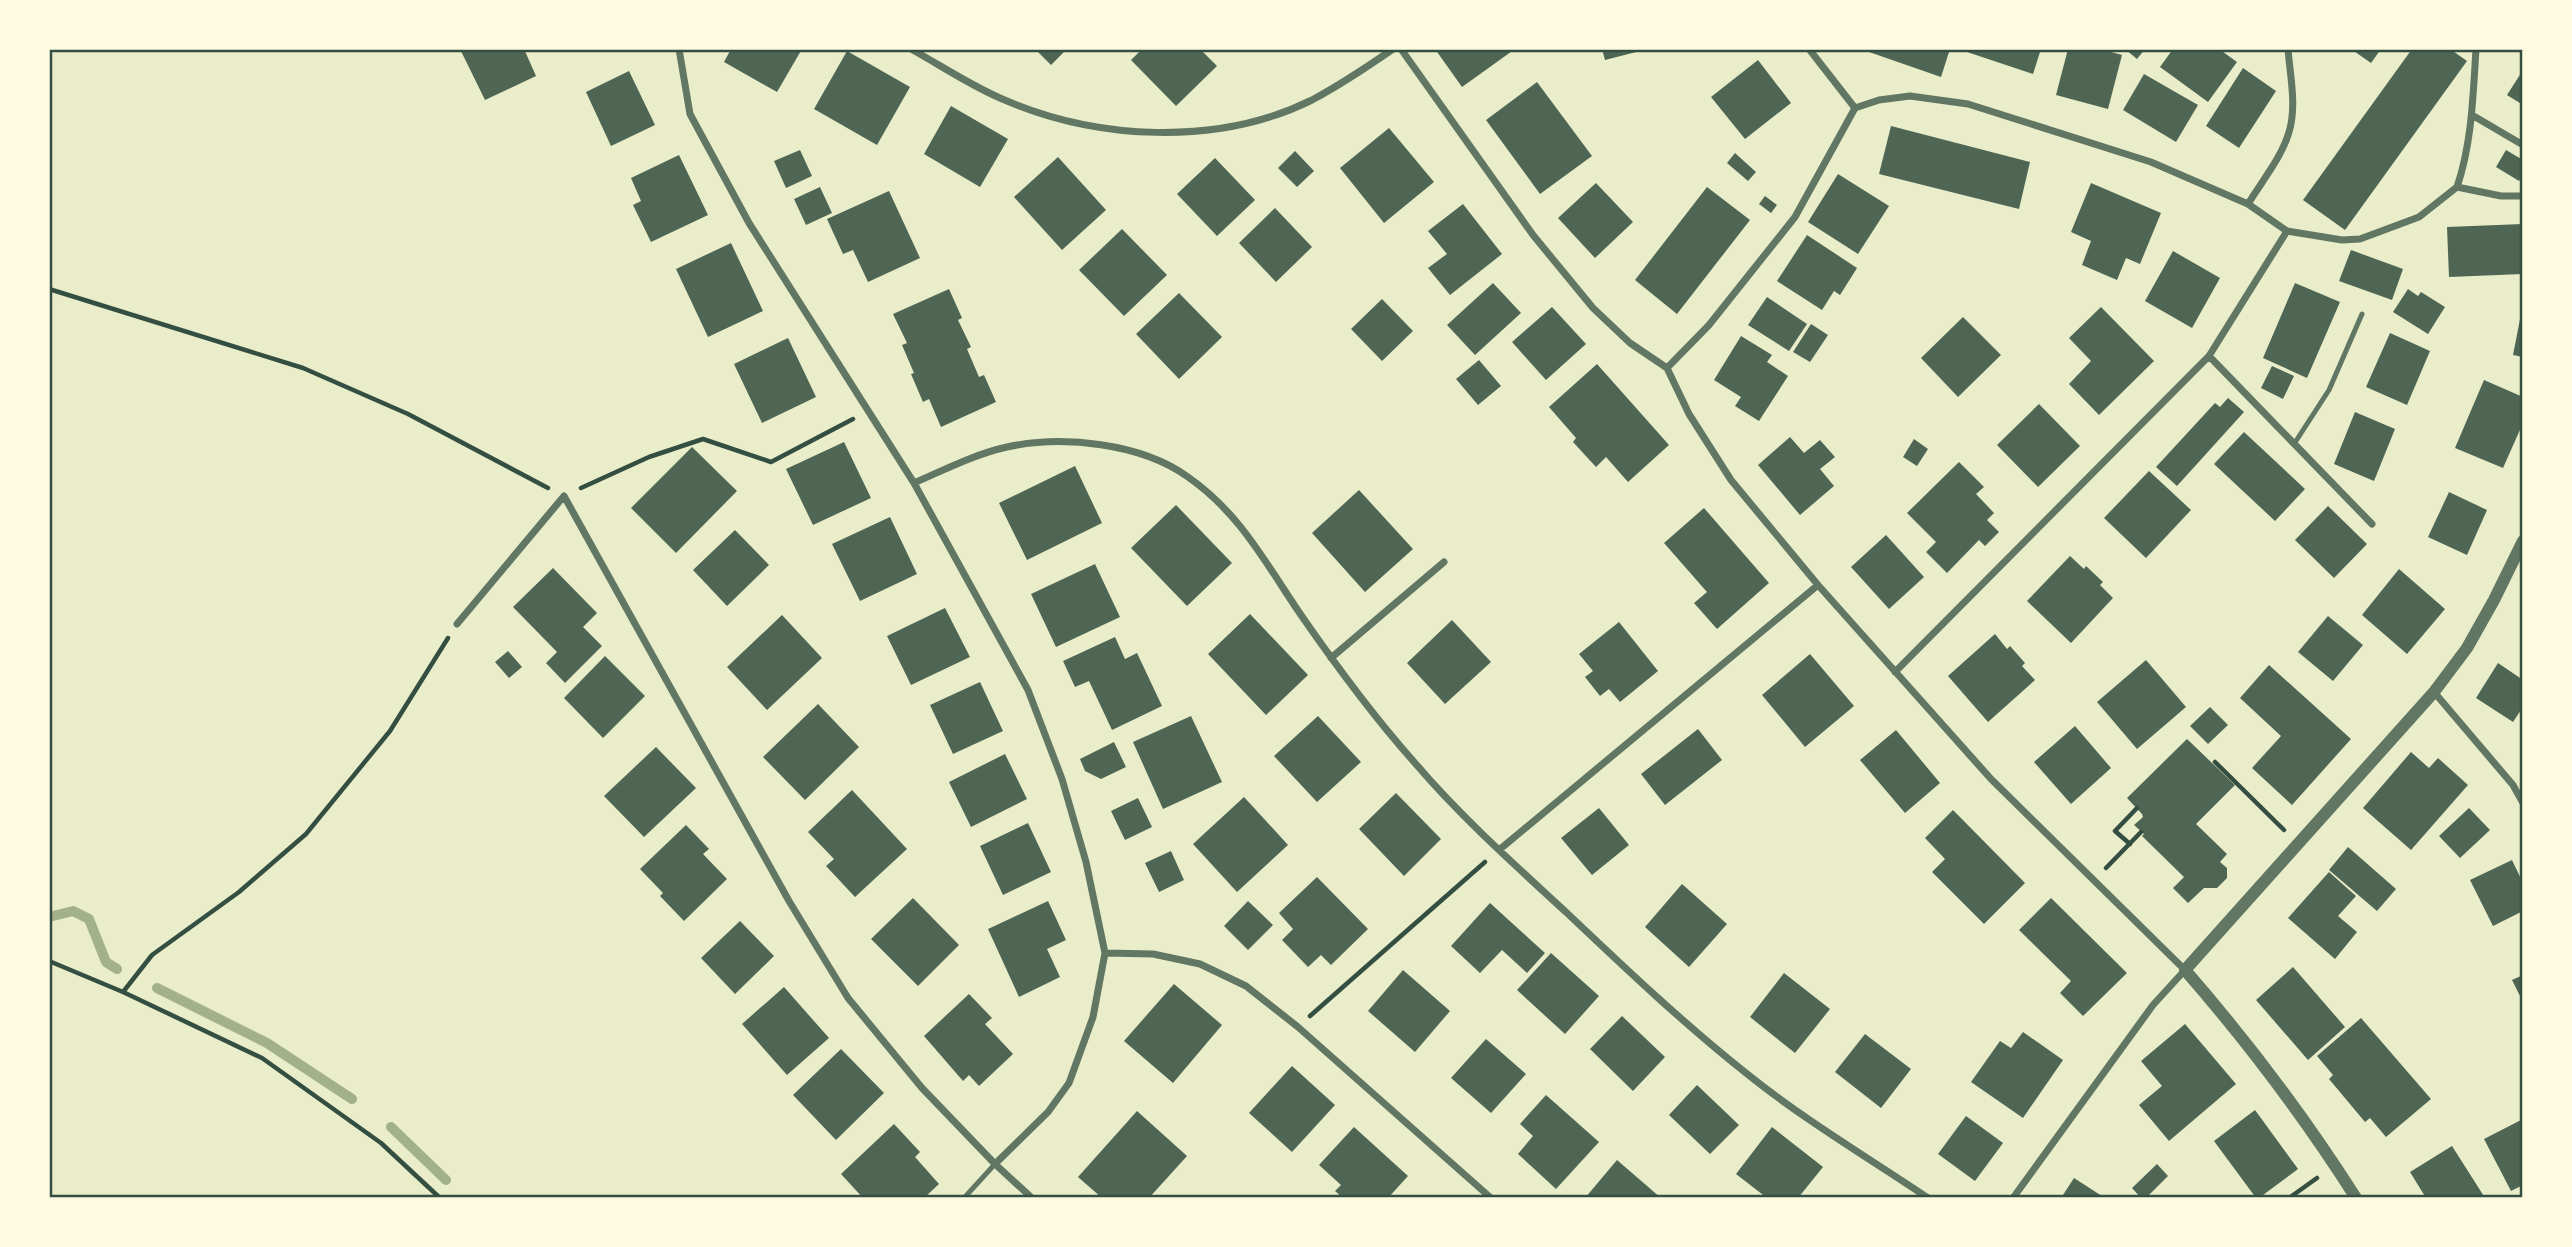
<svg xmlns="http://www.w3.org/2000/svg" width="2572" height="1247" viewBox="0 0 2572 1247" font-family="'Noto Sans',sans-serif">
	<rect width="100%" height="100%" fill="#e9edc9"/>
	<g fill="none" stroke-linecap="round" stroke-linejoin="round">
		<path stroke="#a3b18a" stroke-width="10" d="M49,917L73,911L89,919L106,962L117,969
			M157,988L267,1043L352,1099
			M391,1127L446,1180"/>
	</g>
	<path fill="#4f6655" d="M460,49H524L536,76L485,100Z
		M731,49H802L777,92L724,62Z
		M1035,49H1067L1051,65Z
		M1142,49H1200L1217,66L1176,106L1131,60Z
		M1435,49H1515L1462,87Z
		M1602,49H1644V50L1605,60Z
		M1870,49H1950L1941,77L1869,52Z
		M1958,49H2041L2033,74Z
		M2068,49H2100L2122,55L2108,109L2056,95Z
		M2125,49H2145L2137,59Z
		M2173,49H2219L2237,62L2208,102L2160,67Z
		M2351,49H2381L2371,63Z
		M2412,49H2450L2467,61L2345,230L2303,200Z
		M847,51L910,87L877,145L814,109Z
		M1758,60L1791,103L1745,139L1711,97Z
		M2243,68L2276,91L2239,148L2206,126Z
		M2523,70V105L2507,95Z
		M629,71L655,125L611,146L586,92Z
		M2144,74L2198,105L2176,142L2123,110Z
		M1537,82L1592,156L1540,194L1486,120Z
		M951,106L1008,139L980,187L924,154Z
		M1891,126L2030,162L2019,209L1879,174Z
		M1389,128L1434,182L1384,223L1340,168Z
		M800,150L812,176L786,188L774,161Z
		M2506,150L2523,160V174L2519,181L2496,167Z
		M1295,151L1314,171L1297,187L1278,168Z
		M1735,153L1756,172L1748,181L1727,163Z
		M679,155L708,215L651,242L633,205L641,201L631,178Z
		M1058,157L1106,210L1062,250L1014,197Z
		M1215,158L1255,200L1217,236L1177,194Z
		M1838,174L1889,206L1858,254L1808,222Z
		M1596,183L1633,222L1595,258L1558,218Z
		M2091,183L2161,213L2140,264L2126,258L2117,280L2082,265L2091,241L2071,232Z
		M820,187L832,213L806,225L794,199Z
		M1707,187L1750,220L1677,314L1635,280Z
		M889,191L920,258L868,282L853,250L843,254L827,219Z
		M1765,196L1777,205L1771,213L1759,204Z
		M1463,204L1502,254L1450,295L1428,268L1447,254L1428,231Z
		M1275,208L1312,247L1276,282L1239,243Z
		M2523,224V274L2449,277L2447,227Z
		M1122,229L1167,275L1124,316L1079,270Z
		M1807,235L1857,268L1840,295L1834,291L1822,310L1777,281Z
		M731,243L763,311L708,337L676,269Z
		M2351,250L2403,269L2392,300L2339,281Z
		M2173,251L2220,278L2192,328L2145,301Z
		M1493,283L1521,313L1475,355L1447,325Z
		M2295,283L2340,302L2307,378L2263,358Z
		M949,289L962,318L958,320L971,347L967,349L979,377L984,375L996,402L941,427L929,399L923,402L911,374L914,373L902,345L907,343L893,314Z
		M2408,289L2418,296L2421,292L2445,307L2428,334L2393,312Z
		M1179,293L1222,337L1179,379L1136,334Z
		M1767,297L1807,324L1789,351L1748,325Z
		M1382,299L1413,331L1382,361L1351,329Z
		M1552,307L1586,344L1546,380L1512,342Z
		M2101,307L2154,361L2099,415L2069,384L2091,361L2069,338Z
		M2522,309H2523V357L2513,355Z
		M1963,317L2001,355L1958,397L1921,358Z
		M1811,324L1828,335L1810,362L1793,352Z
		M2390,333L2430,351L2407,405L2366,387Z
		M1741,336L1772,355L1767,362L1788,376L1759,421L1735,406L1741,397L1714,380Z
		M788,338L816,397L762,423L734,364Z
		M1479,360L1501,386L1478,405L1456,379Z
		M1597,364L1669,445L1628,482L1606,457L1596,467L1573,442L1576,438L1549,407Z
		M2272,366L2294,376L2283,399L2261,388Z
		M2484,380L2523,397V423L2503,468L2455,448Z
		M2228,398L2244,412L2177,486L2156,467L2215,403L2220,407Z
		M2039,404L2080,446L2038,487L1997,445Z
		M2355,412L2395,429L2374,481L2334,464Z
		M2244,432L2305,489L2275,521L2214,464Z
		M1790,437L1804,453L1820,440L1835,457L1820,469L1834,486L1800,515L1758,465Z
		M1914,439L1928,449L1917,466L1903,457Z
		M844,442L871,498L813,525L786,469Z
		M692,447L737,491L676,553L631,508Z
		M1959,462L1984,487L1976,494L1994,513L1987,520L1999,532L1985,546L1979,540L1947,573L1926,552L1936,542L1907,513Z
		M1075,466L1102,523L1027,560L999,503Z
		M2149,471L2191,510L2146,558L2104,518Z
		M1359,490L1413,549L1365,592L1312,533Z
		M2449,492L2487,510L2467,555L2428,537Z
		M1176,505L1232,563L1187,606L1131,548Z
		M2328,506L2367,544L2334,578L2295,540Z
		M1704,508L1769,583L1717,629L1694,603L1707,592L1664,543Z
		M890,517L917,574L860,601L832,544Z
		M735,530L769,565L727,606L693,570Z
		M1886,535L1924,577L1889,609L1851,567Z
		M2070,556L2084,569L2086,566L2103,582L2100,585L2113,598L2071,643L2027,601Z
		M1095,564L1120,617L1056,647L1031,594Z
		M553,568L597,613L583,627L602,646L565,683L546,663L557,652L513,607Z
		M2399,569L2445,609L2407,654L2362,615Z
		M945,608L970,657L911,685L887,636Z
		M1250,614L1308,675L1266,715L1208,654Z
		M782,615L822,658L767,710L727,667Z
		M2328,616L2363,645L2333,681L2298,652Z
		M1452,620L1491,662L1445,704L1407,663Z
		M1619,622L1658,671L1620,702L1609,689L1600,696L1585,677L1593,671L1579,654Z
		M1995,634L2007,649L2010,646L2025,663L2022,666L2035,680L1988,722L1948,676Z
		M1115,637L1125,659L1137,653L1162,706L1112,730L1089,681L1075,687L1063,661Z
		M508,651L522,667L509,678L495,662Z
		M1810,654L1854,706L1805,747L1762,695Z
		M605,656L645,696L603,738L564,698Z
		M2146,660L2186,707L2137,749L2097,702Z
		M2498,663L2523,680V707L2513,722L2476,698Z
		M2269,665L2351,739L2292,805L2252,768L2281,736L2240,698Z
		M980,682L1003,731L953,754L930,705Z
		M818,704L859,747L805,800L763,757Z
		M2210,707L2228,725L2208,744L2190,726Z
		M1191,716L1222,782L1163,809L1133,742Z
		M1318,716L1361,762L1317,802L1274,756Z
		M2075,726L2111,768L2071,804L2034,762Z
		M1698,729L1722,760L1665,805L1641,774Z
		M1896,730L1940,783L1905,813L1860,760Z
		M2187,739L2235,785L2196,824L2227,854L2220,862L2227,868V878L2217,888H2204L2188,903L2173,888L2184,877L2142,836L2144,834L2134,825L2143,817L2142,814L2127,798Z
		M1114,742L1126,767L1101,779L1085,771L1080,759Z
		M656,747L696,788L644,837L604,796Z
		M2411,752L2429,768L2438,758L2468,785L2411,850L2363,808Z
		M1005,754L1027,799L971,827L949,782Z
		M852,790L907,849L855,897L826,866L834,859L808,832Z
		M1396,793L1441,839L1404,876L1359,829Z
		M1244,797L1288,845L1237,892L1193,844Z
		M1138,798L1152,827L1125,840L1111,811Z
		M1599,808L1629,845L1592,875L1561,838Z
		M2469,808L2490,830L2460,858L2439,836Z
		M1953,810L2025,883L1984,924L1932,872L1945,859L1925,838Z
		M1028,823L1051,872L1003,895L980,846Z
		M686,825L709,849L703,854L727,879L684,921L660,896L663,893L640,869Z
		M2348,847L2396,889L2377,911L2329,870Z
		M1171,851L1184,880L1159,892L1145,863Z
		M2512,860L2523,883V911L2493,926L2470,880Z
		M2329,872L2356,896L2338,916L2357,932L2335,959L2288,918Z
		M1317,877L1368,929L1331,965L1321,955L1308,967L1282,940L1293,929L1279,913Z
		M1682,884L1727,924L1689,967L1645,927Z
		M913,898L959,945L918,986L871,939Z
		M2051,898L2127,973L2083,1016L2060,993L2071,981L2019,930Z
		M1048,901L1066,940L1047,949L1060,977L1019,997L988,929Z
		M1248,901L1273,925L1248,950L1224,926Z
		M1490,903L1545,953L1527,973L1502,950L1480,973L1451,946Z
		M740,921L774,956L735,994L701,958Z
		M1551,953L1599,996L1565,1034L1517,990Z
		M2293,967L2345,1027L2308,1060L2256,1000Z
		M1403,970L1450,1011L1415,1052L1368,1011Z
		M1784,973L1830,1009L1795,1053L1750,1017Z
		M2523,975V1002L2512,980Z
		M1174,984L1222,1025L1173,1083L1124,1041Z
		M784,987L829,1038L787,1075L742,1024Z
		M969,994L992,1018L985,1024L1013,1054L979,1086L969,1075L963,1081L924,1036Z
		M1622,1016L1665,1057L1633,1091L1590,1049Z
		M2361,1018L2431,1099L2386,1137L2370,1118L2365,1122L2329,1079L2333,1075L2317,1056Z
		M2185,1024L2236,1084L2169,1141L2139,1105L2162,1086L2141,1061Z
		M2023,1032L2063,1060L2023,1118L1971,1082L2000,1041L2011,1048Z
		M1865,1034L1911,1069L1881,1108L1835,1072Z
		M1486,1039L1526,1074L1491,1113L1451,1078Z
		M841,1049L884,1093L836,1140L793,1095Z
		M1292,1066L1335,1105L1292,1152L1249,1113Z
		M1697,1085L1739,1125L1710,1154L1669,1115Z
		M1546,1095L1599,1142L1556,1189L1518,1154L1533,1136L1520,1124Z
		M2255,1110L2298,1169L2259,1198H2256L2214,1141Z
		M1137,1111L1187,1156L1149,1198H1102L1078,1177Z
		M1966,1116L2003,1143L1975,1181L1938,1154Z
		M2523,1119V1185L2511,1191L2484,1139Z
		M894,1124L920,1152L915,1157L939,1184L924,1198H863L841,1174Z
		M1354,1127L1408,1176L1388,1198H1343L1335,1191L1341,1185L1319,1165Z
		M1772,1127L1823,1167L1798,1198H1767L1736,1174Z
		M2452,1146L2473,1179L2485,1198H2426L2410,1172Z
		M1617,1160L1661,1198H1585Z
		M2157,1164L2168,1176L2146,1198H2141L2132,1188Z
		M2074,1178L2105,1198H2061Z"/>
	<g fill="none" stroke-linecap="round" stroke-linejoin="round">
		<path stroke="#344e41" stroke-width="4.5" d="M49,289L303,368L408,414L548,488
			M581,488L649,457L703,439L771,462L853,419
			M2215,762L2284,830
			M2130,844L2115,831L2137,808
			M2106,868L2141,832
			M49,961L123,992L262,1058L381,1143L440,1198
			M123,992L152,955L239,892L306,834L390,731L448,638
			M1310,1016L1485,862
			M2289,1198L2317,1178"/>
		<path stroke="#617663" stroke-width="5" d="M2294,444L2329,390L2362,314
			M964,1198L995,1164"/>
		<path stroke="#617663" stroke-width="7" d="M679,49L690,114L749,223L914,483L1028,690L1062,779L1086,862L1105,953L1093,1017L1069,1083L1048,1112L995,1164
			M911,49C940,65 970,85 1000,98C1095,140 1217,147 1312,100C1340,85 1367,67 1393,49
			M1401,49L1533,235L1593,308L1630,343L1667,368L1689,414L1731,480L1818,585L1991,779L2185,970L2153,1005L2013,1198
			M1809,49L1855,108
			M2472,115L2523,145
			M2457,187C2472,143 2473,95 2476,49
			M2248,204C2262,181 2282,157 2289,132C2297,106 2290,75 2288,49
			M2209,356L2372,524
			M1667,368L1709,325L1795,217L1855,108L1879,100L1910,96L1968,104L2151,162L2248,204L2287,231L2342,240L2360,239L2419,217L2457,187L2501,196H2523
			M914,483C944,470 975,454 1007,447C1063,435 1141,443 1188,477C1241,514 1266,564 1301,615C1337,667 1373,716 1415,763C1461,817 1515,865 1567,913C1625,968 1683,1023 1746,1073C1803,1119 1867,1157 1928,1198
			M457,624L564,496L789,901L848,998L922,1088L995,1164L1032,1198
			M1331,658L1444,562
			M1895,672L2209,356L2287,231
			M2434,692L2513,785L2523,803
			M1499,850L1818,585
			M1105,953L1153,954L1200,964L1246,986L1298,1027L1491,1198"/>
		<path stroke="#617663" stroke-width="12" d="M2356,1198C2305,1118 2247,1041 2185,970L2434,692L2467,648L2494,600L2523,541"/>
	</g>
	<rect width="2572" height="1247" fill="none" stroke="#fefae0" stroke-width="102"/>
	<rect x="51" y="51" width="2470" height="1145" fill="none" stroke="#344e41" stroke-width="2.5"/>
</svg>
